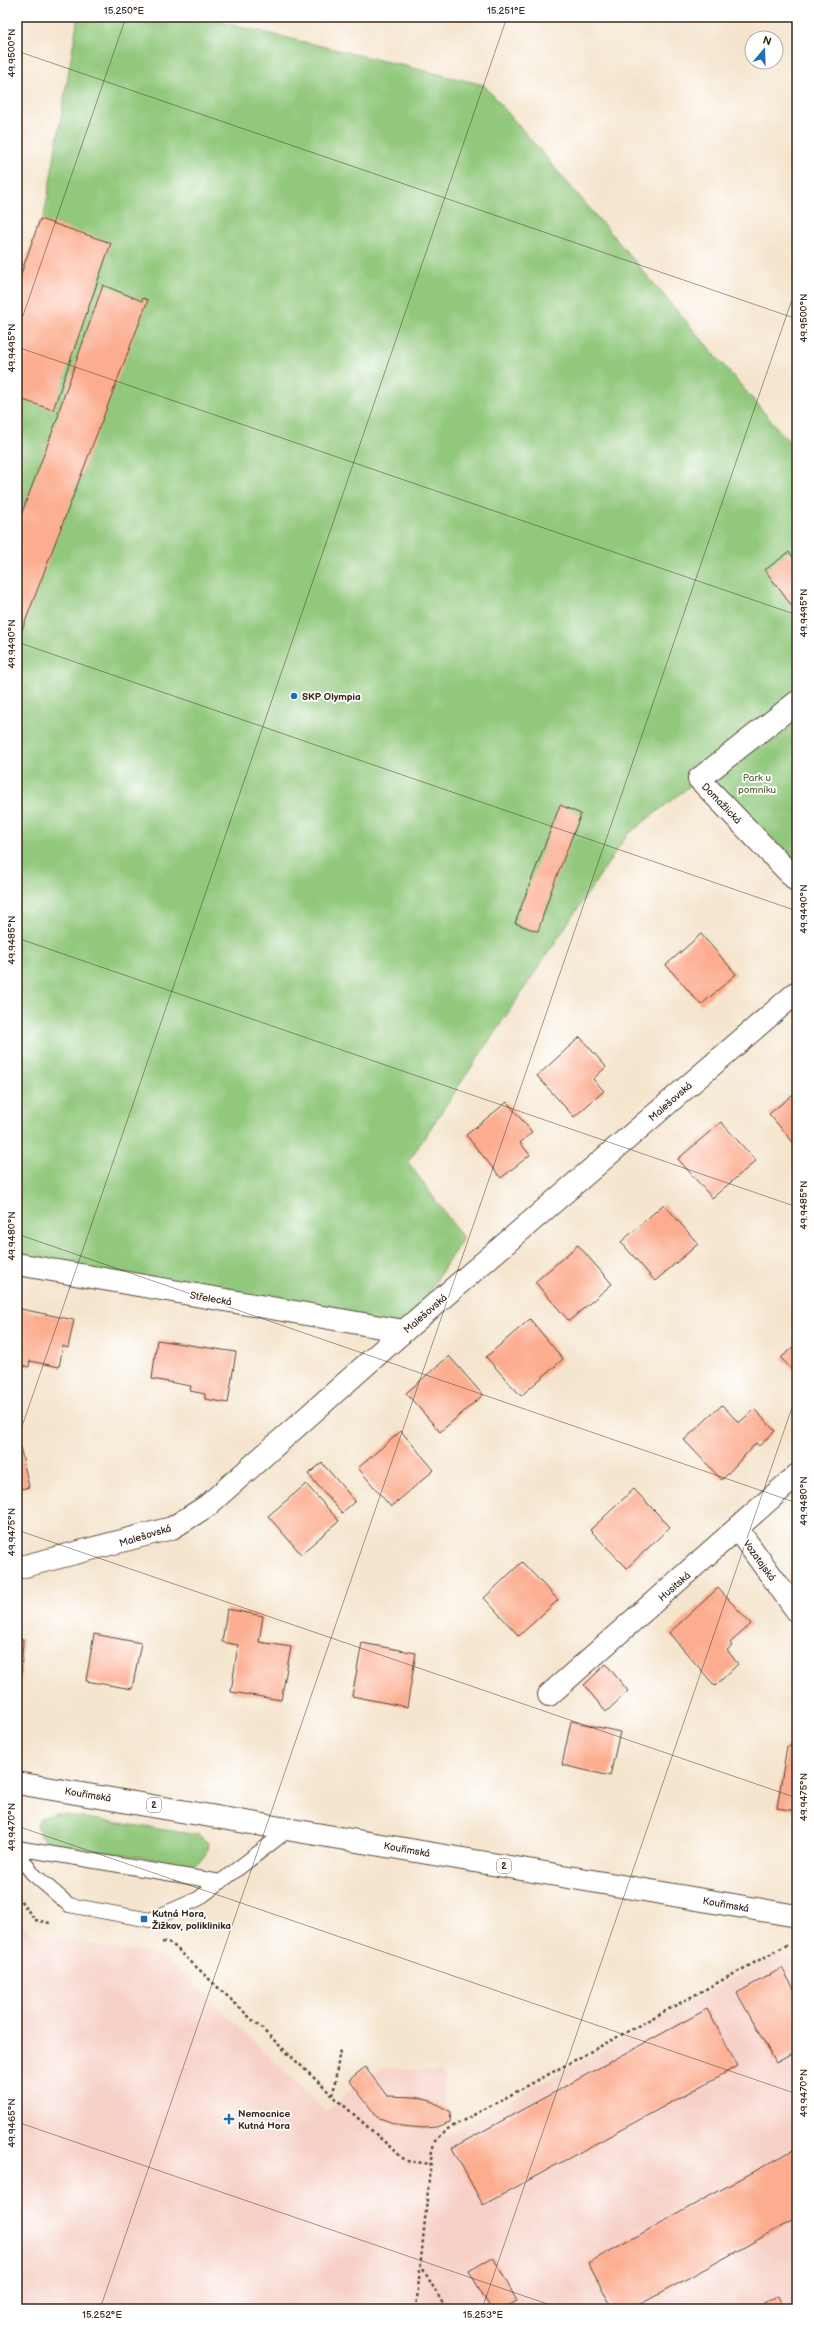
<svg xmlns="http://www.w3.org/2000/svg" width="814" height="2326" viewBox="0 0 814 2326" font-family="'Balsamiq Sans',sans-serif">
	<rect width="100%" height="100%" fill="#fff"/>
	<filter id="ink" filterUnits="userSpaceOnUse"><feTurbulence type="fractalNoise" baseFrequency=".025" numOctaves="2"/><feDisplacementMap in="SourceGraphic" scale="8" xChannelSelector="R" yChannelSelector="G"/><feConvolveMatrix kernelMatrix="1 2 1 2 8 2 1 2 1" color-interpolation-filters="sRGB"/></filter>
	<filter id="wash" filterUnits="userSpaceOnUse"><feTurbulence type="fractalNoise" baseFrequency=".012" numOctaves="4" result="noise"/><feDisplacementMap in="SourceGraphic" scale="16" xChannelSelector="R" yChannelSelector="G"/><feGaussianBlur stdDeviation="0.9" result="paint"/><feColorMatrix in="noise" values="0 0 0 0 0 0 0 0 0 0 0 0 0 0 0 0 0 1.4 0 .05"/><feComposite in="paint" operator="in"/></filter>
	<g filter="url(#wash)">
		<rect width="100%" height="100%" fill="#f5e5ce"/>
		<path fill="#f7d1c7" d="M17,1917L29,1933L161,1956L183,1973L327,2112L354,2086L349,2080L365,2067L371,2075L382,2066L438,2072L444,2076L440,2125L445,2136L773,1956L797,1960V2309H17Z"/>
		<path fill="#91c87b" stroke="#66794c" d="M78,17H200L484,85L797,451V881L699,779L627,835L408,1162L463,1238L404,1331L17,1264V284L44,217Z
			M58,1814L199,1835L208,1843C207,1855 203,1860 193,1865L51,1844L40,1835L37,1825L40,1818Z"/>
		<g id="blocks">
			<path fill="#fcad90" d="M40,219L111,243L53,410L17,398V285Z
				M103,285L142,301L143,298L148,300L17,643V526L59,414L58,413Z
				M789,552L797,562V613L765,570Z
				M560,805L581,814L551,891L538,931H536L515,923Z
				M701,934L736,974L701,1005L666,965Z
				M580,1037L606,1067L593,1079L604,1091L574,1117L537,1076Z
				M797,1091V1147L769,1114Z
				M507,1102L532,1132L520,1143L530,1155L501,1178L466,1135Z
				M721,1122L756,1161L712,1198L678,1159Z
				M664,1204L698,1244L655,1281L621,1242Z
				M578,1245L612,1284L569,1321L535,1282Z
				M21,1309L74,1320L68,1348L63,1346L59,1367L30,1361L29,1367L17,1364V1325Z
				M530,1319L563,1359L521,1396L486,1357Z
				M157,1340L236,1352L228,1403L205,1399V1394L190,1391L191,1386L152,1379Z
				M797,1343V1375L781,1358Z
				M449,1356L483,1395L440,1432L406,1393Z
				M722,1405L739,1423L754,1409L775,1431L759,1446L756,1443L722,1480L684,1440Z
				M401,1431L434,1470L391,1507L358,1468Z
				M18,1437L29,1487L17,1490V1438Z
				M322,1463L355,1501L342,1513L308,1474Z
				M306,1484L339,1521L301,1554L268,1516Z
				M634,1489L670,1527L627,1568L590,1530Z
				M522,1562L558,1600L519,1636L484,1598Z
				M718,1588L751,1624L730,1643L732,1646L727,1650L738,1664L715,1686L669,1633Z
				M227,1609L263,1616L259,1642L291,1647L281,1700L231,1692L238,1645L222,1642Z
				M94,1634L141,1643L132,1689L86,1681Z
				M17,1639H23L20,1694L17,1693Z
				M362,1643L416,1653L407,1707L352,1696Z
				M606,1664L628,1691L606,1712L584,1685Z
				M571,1721L620,1732L610,1776L562,1765Z
				M787,1746L797,1747V1811L777,1808Z
				M782,1968L797,1994V2051L776,2063L737,1993Z
				M707,2009L738,2066L483,2205L452,2148Z
				M365,2067L387,2096L414,2097L431,2101L451,2112L450,2122L436,2127L423,2128L401,2126L377,2117L349,2080Z
				M797,2148V2218L632,2309H613L588,2263Z
				M493,2257L517,2301L502,2309H491L469,2271Z
				M778,2296L784,2309H755Z"/>
		</g>
	</g>
	<g filter="url(#ink)">
		<use href="#blocks" fill-opacity="0" stroke="#574638" stroke-width="1"/>
		<g fill="none" stroke-linecap="round" stroke-linejoin="round">
			<g stroke="#574638" stroke-width="16">
				<path id="service" d="M17,1848L221,1882
					M17,1852L32,1873L69,1905L150,1920L198,1899L291,1828"/>
			</g>
			<g stroke="#574638" stroke-width="24">
				<path id="minor" d="M797,702L699,779L797,881
					M17,1264L404,1331
					M738,1530L797,1611
					M17,1568L172,1528L207,1506L404,1331L797,992
					M549,1695L797,1475"/>
			</g>
			<g stroke="#574638" stroke-width="24">
				<path id="primary" d="M17,1783L797,1916"/>
			</g>
			<path stroke="#574638" stroke-width="2.5" stroke-dasharray="3 3" stroke-linecap="butt" d="M17,1896L35,1920L50,1923
				M162,1942L172,1944L332,2095L406,2161L431,2164
				M333,2095L340,2050
				M420,2264L446,2309
				M416,2309L432,2150L435,2141L444,2131L787,1945"/>
			<use href="#service" stroke="#fff" stroke-width="14"/>
			<use href="#minor" stroke="#fff" stroke-width="22"/>
			<use href="#primary" stroke="#fff" stroke-width="22"/>
		</g>
	</g>
	<path fill="none" stroke="#3b2a1e" stroke-width="1" stroke-opacity="0.45" d="M778,17L797,24M17,51L797,319M17,333L126,17M17,347L797,615M17,642L797,911M17,938L797,1207M17,1234L797,1503M17,1441L507,17M17,1530L797,1798M17,1826L797,2094M17,2122L562,2309M100,2309L797,285M482,2309L797,1393"/>
	<g fill="#1f6fb2" stroke="#fff" stroke-width="1.5">
		<circle cx="294" cy="696" r="4"/>
		<rect x="140" y="1915" width="8" height="8" rx="2"/>
		<path d="M227 2113h4v4h4v4h-4v4h-4v-4h-4v-4h4z"/>
	</g>
	<g text-anchor="middle" stroke-width="3.5" stroke-linejoin="round" paint-order="stroke">
		<g fill="#fff" stroke="#766a62" stroke-width="1">
			<rect x="147" y="1798" width="14" height="14" rx="3"/>
			<rect x="497" y="1859" width="14" height="14" rx="3"/>
		</g>
		<g font-size="9" font-weight="bold" fill="#3b2a1e">
			<text x="154" y="1808">2</text>
			<text x="504" y="1869">2</text>
		</g>
		<g font-size="10" font-weight="bold" fill="#3b2a1e" stroke="#fff" text-anchor="start">
			<text x="302" y="700">SKP Olympia</text>
			<text x="152" y="1917">Kutná Hora,<tspan x="152" dy="12">Žižkov, poliklinika</tspan></text>
			<text x="238" y="2117">Nemocnice<tspan x="238" dy="12">Kutná Hora</tspan></text>
		</g>
		<g font-size="10" fill="#59613f" stroke="#fff">
			<text x="757" y="781">Park u<tspan x="757" dy="12">pomníku</tspan></text>
		</g>
		<g font-size="10" fill="#3b2a1e" stroke="#fff">
			<text transform="translate(722 803) rotate(46)" y="4">Domažlická</text>
			<text transform="translate(670 1101) rotate(-41)" y="4">Malešovská</text>
			<text transform="translate(211 1298) rotate(10)" y="4">Střelecká</text>
			<text transform="translate(425 1313) rotate(-41)" y="4">Malešovská</text>
			<text transform="translate(145 1535) rotate(-17)" y="4">Malešovská</text>
			<text transform="translate(760 1560) rotate(54)" y="4">Vozatajská</text>
			<text transform="translate(674 1586) rotate(-41)" y="4">Husitská</text>
			<text transform="translate(88 1794) rotate(9)" y="4">Kouřimská</text>
			<text transform="translate(407 1849) rotate(10)" y="4">Kouřimská</text>
			<text transform="translate(726 1904) rotate(10)" y="4">Kouřimská</text>
		</g>
	</g>
	<rect width="814" height="2326" fill="none" stroke="#fff" stroke-width="44"/>
	<g transform="translate(764 50) rotate(19)"><circle r="19" fill="#ffffff" stroke="#b1aaa5"/>
	<path d="M0-3L7 15L0 10L-7 15Z" fill="#1f6fb2"/>
	<text y="-6" font-size="11" font-weight="bold" text-anchor="middle" fill="#3b2a1e">N</text>
	</g>
	<rect x="22" y="22" width="770" height="2282" fill="none" stroke="#3b2a1e" stroke-width="1.5"/>
	<g font-size="10" text-anchor="middle" fill="#3b2a1e">
		<text x="124" y="14">15.250°E</text>
		<text x="506" y="14">15.251°E</text>
		<text transform="translate(11 53) rotate(-90)" y="4">49.9500°N</text>
		<text transform="translate(803 318) rotate(-90)" y="4">49.9500°N</text>
		<text transform="translate(11 348) rotate(-90)" y="4">49.9495°N</text>
		<text transform="translate(803 613) rotate(-90)" y="4">49.9495°N</text>
		<text transform="translate(11 644) rotate(-90)" y="4">49.9490°N</text>
		<text transform="translate(803 909) rotate(-90)" y="4">49.9490°N</text>
		<text transform="translate(11 940) rotate(-90)" y="4">49.9485°N</text>
		<text transform="translate(803 1205) rotate(-90)" y="4">49.9485°N</text>
		<text transform="translate(11 1236) rotate(-90)" y="4">49.9480°N</text>
		<text transform="translate(803 1501) rotate(-90)" y="4">49.9480°N</text>
		<text transform="translate(11 1532) rotate(-90)" y="4">49.9475°N</text>
		<text transform="translate(803 1797) rotate(-90)" y="4">49.9475°N</text>
		<text transform="translate(11 1827) rotate(-90)" y="4">49.9470°N</text>
		<text transform="translate(803 2093) rotate(-90)" y="4">49.9470°N</text>
		<text transform="translate(11 2123) rotate(-90)" y="4">49.9465°N</text>
		<text x="102" y="2318">15.252°E</text>
		<text x="483" y="2318">15.253°E</text>
	</g>
</svg>
